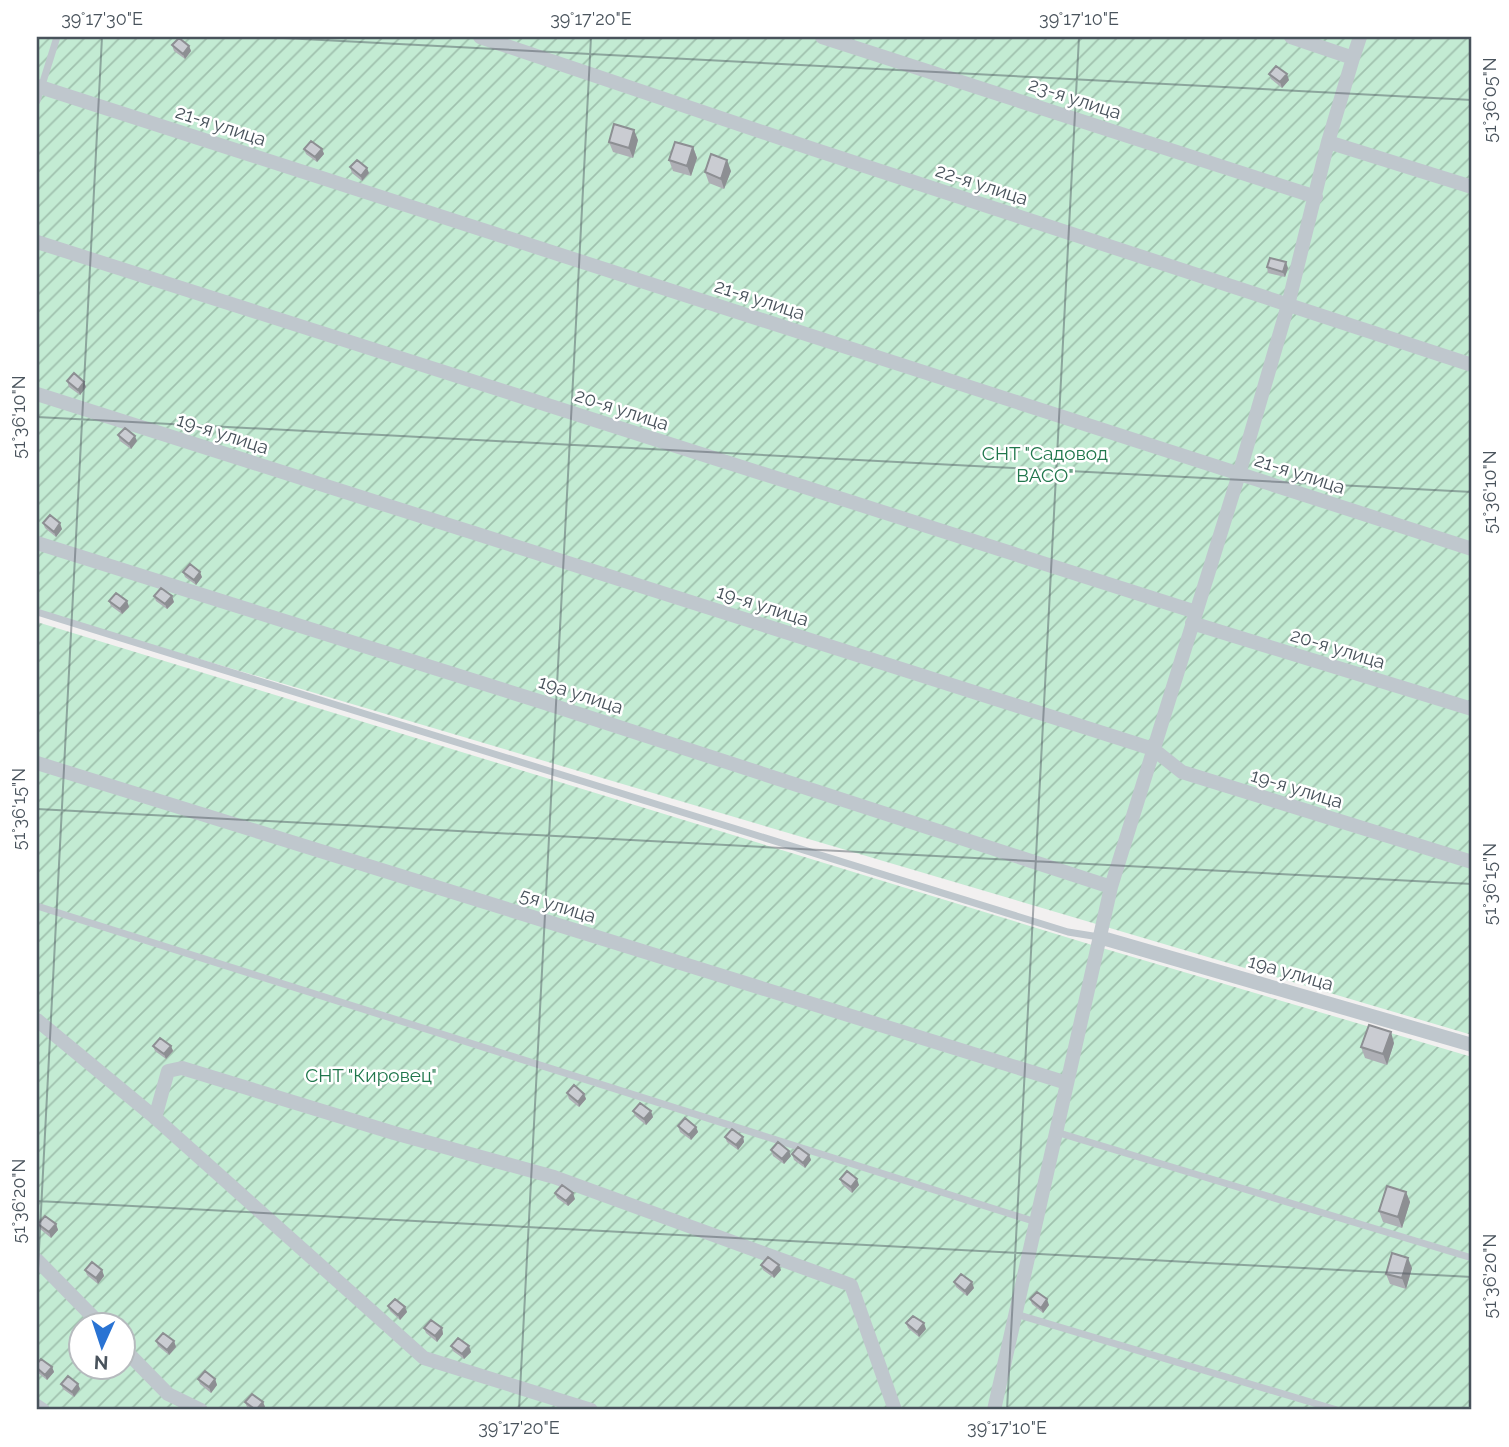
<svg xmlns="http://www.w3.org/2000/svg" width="1509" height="1447" viewBox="0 0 1509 1447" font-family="Raleway,sans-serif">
	<defs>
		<pattern id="garden-furrows" width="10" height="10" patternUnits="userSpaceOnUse" patternTransform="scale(1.75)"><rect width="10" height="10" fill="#c3ebd3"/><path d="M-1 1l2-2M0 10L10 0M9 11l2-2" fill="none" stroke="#a0c1ae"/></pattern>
	</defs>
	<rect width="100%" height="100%" fill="#f2f0f0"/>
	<path fill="url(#garden-furrows)" fill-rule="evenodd" d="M37,37H1472V1035L37,611Z
		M37,622L1092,945L1472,1057V1410H37ZM80,1324H122V1366H80Z"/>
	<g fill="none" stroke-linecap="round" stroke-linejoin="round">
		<path stroke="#bfc7cd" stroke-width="7" d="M37,101L57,37
			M37,612L1068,932L1099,937
			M37,906L1036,1222
			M1056,1132L1472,1258
			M1016,1314L1337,1410"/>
		<path stroke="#bfc7cd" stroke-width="14" d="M480,37L813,149L1472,365
			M822,37L1316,197
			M1291,37L1353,58L1360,37
			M37,86L1472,549
			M1328,142L1472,187
			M37,242L1196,612
			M37,394L1153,749L1182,772L1472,862
			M37,543L542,702L1111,887
			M1192,623L1472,709
			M37,763L1067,1083
			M1099,937L1472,1045
			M37,1020L152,1115L424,1358L591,1410
			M155,1118L168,1071L182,1068L394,1133L554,1177L851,1285L895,1410
			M37,1260L100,1324
			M122,1347L168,1394L201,1410
			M37,1406L43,1410
			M994,1410L1111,887L1239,474L1288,305L1328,142L1353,58"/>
	</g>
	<path fill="#aeafb5" d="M172,45L189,46L191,51L185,59L174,51Z
		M1269,74L1289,80L1282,88L1271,79Z
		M638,140L633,158L613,152L609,142Z
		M693,147L697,158L691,176L673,171L669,160Z
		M304,149H322L324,154L317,162L306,154Z
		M350,167L369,173L362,181L352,173Z
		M731,171L724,189L709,183L705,172Z
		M1267,267L1288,268L1285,277L1268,273Z
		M67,381L84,382L86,387L80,395L69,387Z
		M118,435L137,441L131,449L120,441Z
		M43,523L62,529L56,537L45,528Z
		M183,572L202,577L196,585L185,577Z
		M154,596L174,602L167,609L156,601Z
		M109,601H127L129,607L122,614L111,606Z
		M1394,1043L1387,1065L1365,1058L1361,1047Z
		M153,1046H171L173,1051L166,1059L155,1051Z
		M567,1093L584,1094L586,1099L579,1107L569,1099Z
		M633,1111L653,1117L646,1125L635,1116Z
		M678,1126L696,1127L698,1132L691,1140L680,1132Z
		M725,1137H743L744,1142L738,1150L727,1142Z
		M771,1150L791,1156L784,1164L773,1156Z
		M792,1154L809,1155L811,1160L805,1168L794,1160Z
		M840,1179L859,1185L852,1193L842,1184Z
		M1406,1192L1410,1202L1402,1228L1383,1222L1379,1211Z
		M555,1193L575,1199L568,1206L557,1198Z
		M38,1224H56L58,1230L51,1238L40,1229Z
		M761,1265L781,1270L774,1278L763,1270Z
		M1412,1268L1406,1289L1390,1284L1386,1274Z
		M85,1270H102L104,1276L98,1284L87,1275Z
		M954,1282L974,1288L967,1296L956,1287Z
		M1030,1299L1049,1305L1043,1313L1032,1304Z
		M388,1306L405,1307L407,1312L400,1320L390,1311Z
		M906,1323L926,1329L919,1337L908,1328Z
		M424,1328H442L443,1334L437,1342L426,1333Z
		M156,1341H174L176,1347L169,1355L158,1346Z
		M451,1346L471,1352L464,1359L453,1351Z
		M37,1364L52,1367L54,1372L47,1380L37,1372Z
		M198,1379H215L217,1385L211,1393L200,1384Z
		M61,1384H78L80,1389L74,1397L63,1389Z
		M245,1402H263L265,1407L262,1410H251L247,1407Z"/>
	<path fill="#8d8f93" d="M189,46L191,51L185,59L183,54Z
		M1287,74L1289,80L1282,88L1280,82Z
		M634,130L638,140L633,158L629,148Z
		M693,147L697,158L691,176L687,166Z
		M322,149L324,154L317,162L315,157Z
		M727,160L731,171L724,189L721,179Z
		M367,168L369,173L362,181L361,176Z
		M1286,262L1288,268L1285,277L1283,272Z
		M84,382L86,387L80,395L78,390Z
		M135,436L137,441L131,449L129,444Z
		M60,523L62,529L56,537L54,532Z
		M200,572L202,577L196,585L194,580Z
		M172,596L174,602L167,609L165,604Z
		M127,601L129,607L122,614L120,609Z
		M1391,1032L1394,1043L1387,1065L1383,1054Z
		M171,1046L173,1051L166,1059L164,1054Z
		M584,1094L586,1099L579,1107L578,1102Z
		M651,1111L653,1117L646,1125L644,1119Z
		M696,1127L698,1132L691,1140L689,1135Z
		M743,1137L744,1142L738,1150L736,1145Z
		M789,1151L791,1156L784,1164L782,1159Z
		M809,1155L811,1160L805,1168L803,1163Z
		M857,1179L859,1185L852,1193L851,1187Z
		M1406,1192L1410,1202L1402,1228L1398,1217Z
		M573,1193L575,1199L568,1206L566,1201Z
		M56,1224L58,1230L51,1238L49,1232Z
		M1408,1258L1412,1268L1406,1289L1402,1278Z
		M779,1265L781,1270L774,1278L772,1273Z
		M102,1270L104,1276L98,1284L96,1278Z
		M972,1282L974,1288L967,1296L965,1291Z
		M1047,1299L1049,1305L1043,1313L1041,1308Z
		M405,1307L407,1312L400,1320L398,1315Z
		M924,1323L926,1329L919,1337L917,1332Z
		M442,1328L443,1334L437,1342L435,1336Z
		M174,1341L176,1347L169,1355L167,1350Z
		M469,1346L471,1352L464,1359L462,1354Z
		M52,1367L54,1372L47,1380L45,1375Z
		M215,1379L217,1385L211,1393L209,1387Z
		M78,1384L80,1389L74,1397L72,1392Z
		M263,1402L265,1407L262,1410H256Z"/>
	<path fill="#caccd2" stroke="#8d8f93" stroke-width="2" d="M179,38L189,46L183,54L172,45Z
		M1276,66L1287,74L1280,82L1269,74Z
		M614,124L634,130L629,148L609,142Z
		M311,141L322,149L315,157L304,149Z
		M675,142L693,147L687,166L669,160Z
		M711,154L727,160L721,179L705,172Z
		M357,160L367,168L361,176L350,167Z
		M1270,258L1286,262L1283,272L1267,267Z
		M74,373L84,382L78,390L67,381Z
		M125,428L135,436L129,444L118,435Z
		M50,515L60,523L54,532L43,523Z
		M190,564L200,572L194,580L183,572Z
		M161,588L172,596L165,604L154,596Z
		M116,593L127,601L120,609L109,601Z
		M1369,1025L1391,1032L1383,1054L1361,1047Z
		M160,1038L171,1046L164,1054L153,1046Z
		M574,1085L584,1094L578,1102L567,1093Z
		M640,1103L651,1111L644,1119L633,1111Z
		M685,1118L696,1127L689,1135L678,1126Z
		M732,1129L743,1137L736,1145L725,1137Z
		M778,1142L789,1151L782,1159L771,1150Z
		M798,1147L809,1155L803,1163L792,1154Z
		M847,1171L857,1179L851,1187L840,1179Z
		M562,1185L573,1193L566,1201L555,1193Z
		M1387,1186L1406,1192L1398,1217L1379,1211Z
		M45,1216L56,1224L49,1232L38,1224Z
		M1392,1253L1408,1258L1402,1278L1386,1274Z
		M768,1257L779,1265L772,1273L761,1265Z
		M92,1262L102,1270L96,1278L85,1270Z
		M961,1274L972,1282L965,1291L954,1282Z
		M1037,1292L1047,1299L1041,1308L1030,1299Z
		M395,1299L405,1307L398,1315L388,1306Z
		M913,1316L924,1323L917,1332L906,1323Z
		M431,1320L442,1328L435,1336L424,1328Z
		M163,1333L174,1341L167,1350L156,1341Z
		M458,1338L469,1346L462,1354L451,1346Z
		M41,1359L52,1367L45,1375L37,1368V1364Z
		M205,1371L215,1379L209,1387L198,1379Z
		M68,1376L78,1384L72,1392L61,1384Z
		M252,1394L263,1402L256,1410L245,1402Z"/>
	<path fill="none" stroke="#49535c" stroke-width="2" stroke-opacity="0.45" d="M264,37L1472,100M37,417L1472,492M37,809L1472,884M37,1201L1472,1277M37,1288L102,37M519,1410L591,37M1007,1410L1079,37"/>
	<g text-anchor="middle" stroke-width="5" stroke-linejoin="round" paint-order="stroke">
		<g font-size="19" fill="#49535c" stroke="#fff">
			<text transform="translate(1075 98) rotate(18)" y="7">23-я улица</text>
			<text transform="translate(221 125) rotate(18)" y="7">21-я улица</text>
			<text transform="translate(982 184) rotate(18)" y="7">22-я улица</text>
			<text transform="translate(760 299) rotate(18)" y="7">21-я улица</text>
			<text transform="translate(622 409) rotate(18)" y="7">20-я улица</text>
			<text transform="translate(223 433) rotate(18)" y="7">19-я улица</text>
			<text transform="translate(1300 473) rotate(18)" y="7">21-я улица</text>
			<text transform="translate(763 605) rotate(18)" y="7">19-я улица</text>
			<text transform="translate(1338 648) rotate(17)" y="7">20-я улица</text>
			<text transform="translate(581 694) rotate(18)" y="7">19а улица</text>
			<text transform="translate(1297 788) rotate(17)" y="7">19-я улица</text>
			<text transform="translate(558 905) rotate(17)" y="7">5я улица</text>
			<text transform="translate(1291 972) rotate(16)" y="7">19а улица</text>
		</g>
		<g font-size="19" fill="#20774c" stroke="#fff">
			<text x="1045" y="460">СНТ "Садовод<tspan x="1045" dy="22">ВАСО"</tspan></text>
			<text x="371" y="1082">СНТ "Кировец"</text>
		</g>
	</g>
	<rect width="1509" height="1447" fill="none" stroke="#ffffff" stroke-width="77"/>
	<g transform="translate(102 1346) rotate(183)"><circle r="33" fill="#ffffff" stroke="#b6babe" stroke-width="2"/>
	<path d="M0-5L12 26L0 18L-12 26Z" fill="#2973d3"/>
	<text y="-10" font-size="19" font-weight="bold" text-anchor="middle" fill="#49535c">N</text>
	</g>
	<rect x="38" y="38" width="1432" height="1370" fill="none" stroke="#49535c" stroke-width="2.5"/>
	<g font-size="18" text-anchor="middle" fill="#49535c">
		<text x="102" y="25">39°17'30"E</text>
		<text x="591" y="25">39°17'20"E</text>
		<text x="1079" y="25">39°17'10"E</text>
		<text transform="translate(1490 100) rotate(-90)" y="6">51°36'05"N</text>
		<text transform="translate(19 417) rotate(-90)" y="6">51°36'10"N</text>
		<text transform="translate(1490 492) rotate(-90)" y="6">51°36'10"N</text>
		<text transform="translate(19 809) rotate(-90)" y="6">51°36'15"N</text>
		<text transform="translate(1490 884) rotate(-90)" y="6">51°36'15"N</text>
		<text transform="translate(19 1201) rotate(-90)" y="6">51°36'20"N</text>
		<text transform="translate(1490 1276) rotate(-90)" y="6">51°36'20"N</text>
		<text x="519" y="1434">39°17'20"E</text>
		<text x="1007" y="1434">39°17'10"E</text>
	</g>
</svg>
